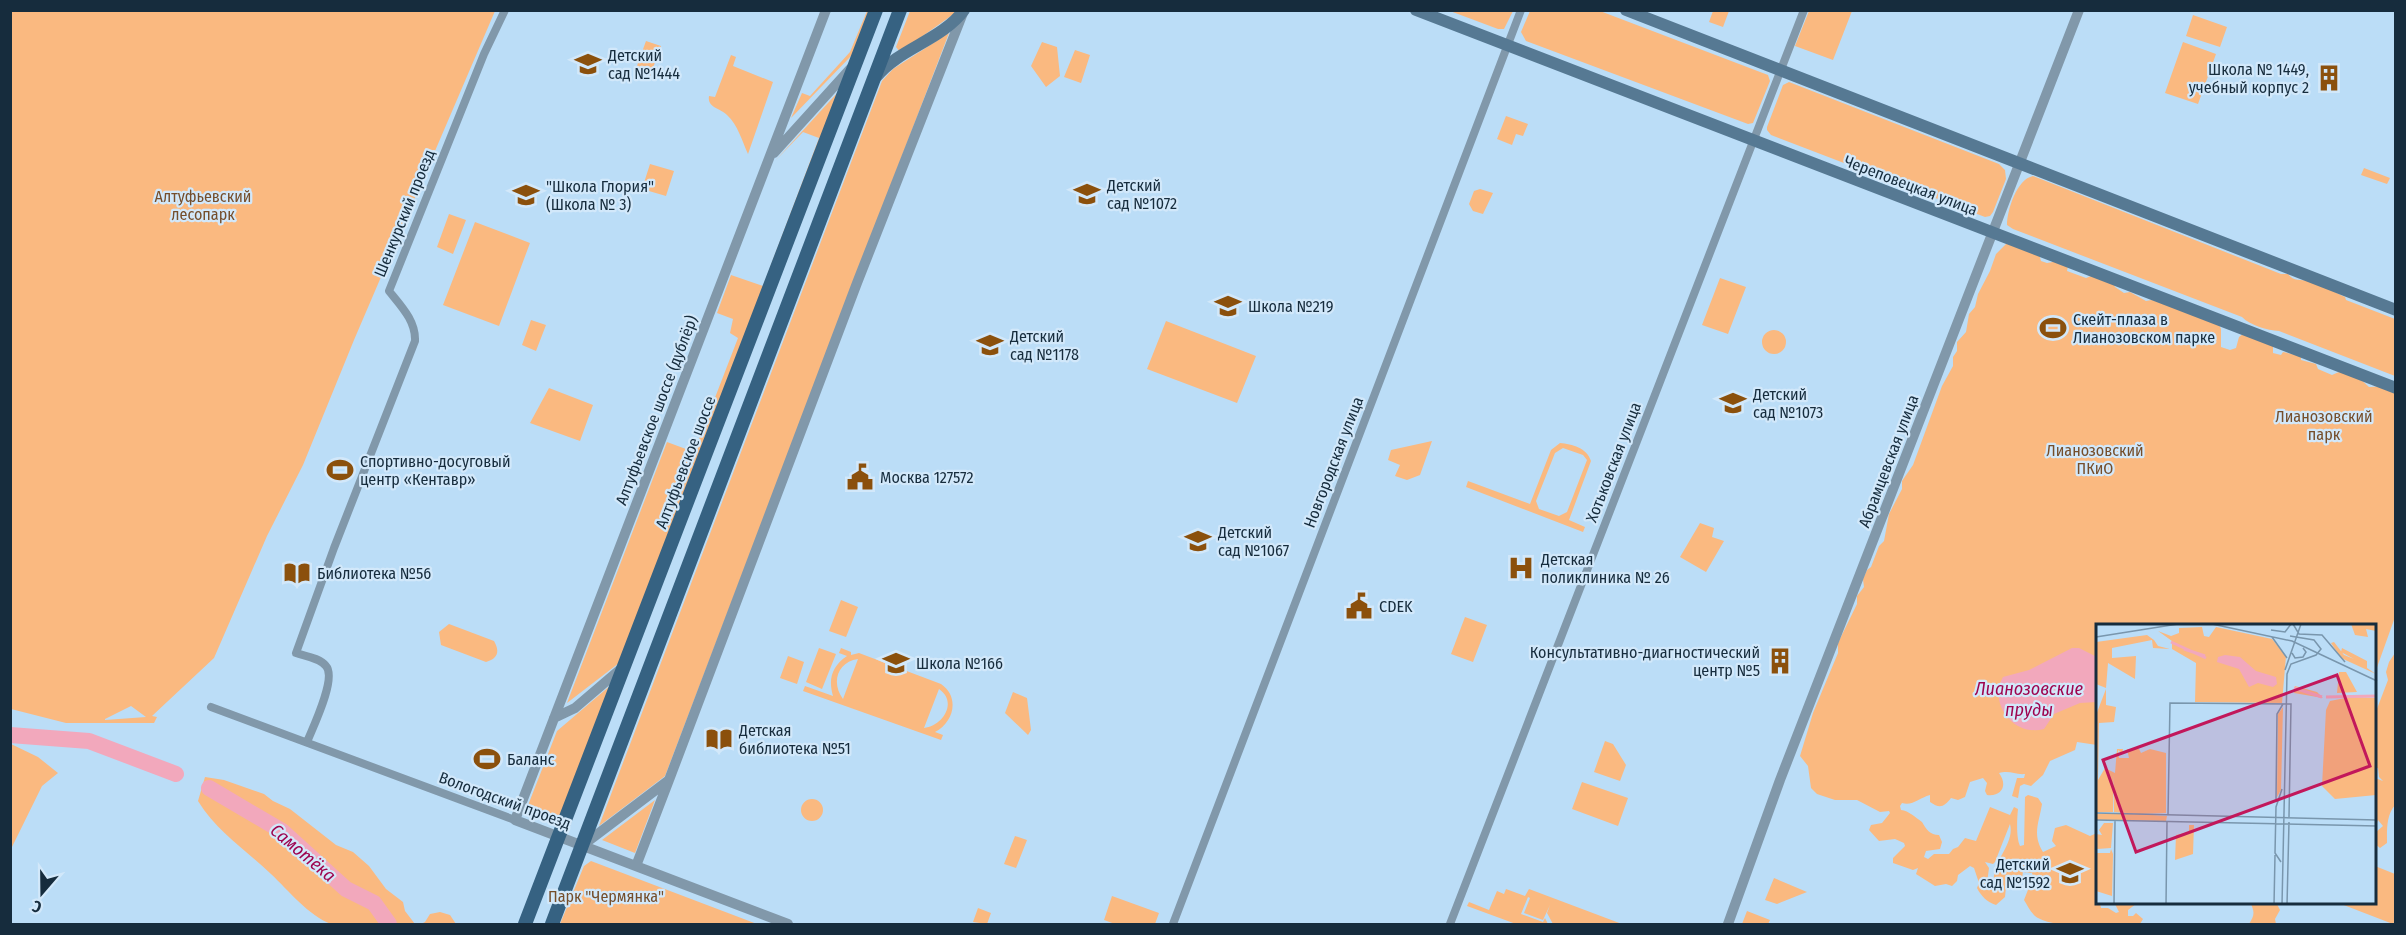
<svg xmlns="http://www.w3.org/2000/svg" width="2406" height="935" viewBox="0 0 2406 935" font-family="'Fira Sans Condensed',sans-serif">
	<rect width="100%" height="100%" fill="#bbddf7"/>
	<path fill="#fab980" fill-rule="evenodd" d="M11,10L495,11L354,340L303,465L267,536L214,658L152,716L157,717L154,723H66L11,709ZM131,706L146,717L105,720V719Z
		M867,11H870L853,54L791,118L802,93L810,96L850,52Z
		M910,11H958L900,52L896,47Z
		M1450,11L1513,10V11L1504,29H1498Z
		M1530,11H1600L1768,75L1770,81L1753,123L1748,124L1526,41L1521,32Z
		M1713,11H1729L1723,27L1709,22Z
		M1809,11H1852L1833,60L1795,46Z
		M2193,15L2227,27L2220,47L2186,36Z
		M949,33L665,776L599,826L882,81L893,69Z
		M646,41L661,46L649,79L634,74Z
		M1042,42L1057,47L1060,76L1046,87L1031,66Z
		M2183,42L2216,54L2198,104L2165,93Z
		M1075,50L1090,55L1081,83L1064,77Z
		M731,55L736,57L733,66L773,82L748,154C742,141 738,125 727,115C720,108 707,108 709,96L715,97Z
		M1789,82L1999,164L2005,170L2006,179L1993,212L1990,216L1985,217L1771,135L1767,130V127L1783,85Z
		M839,91L619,663L567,703L667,442L694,452L738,338L730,333L733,319L717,313L731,275L763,286L819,138L803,132L775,161Z
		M1506,116L1528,124L1523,136L1516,134L1512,145L1497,139Z
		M650,164L674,171L666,196L642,189Z
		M2364,168L2390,178L2387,184L2361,175Z
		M2033,176L2281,274H2288C2294,282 2300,279 2309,281C2321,284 2334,292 2345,297L2346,300L2395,319V376L2279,331C2267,330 2251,326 2242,317L2013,229L2007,225C2007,210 2017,179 2033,176Z
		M1480,189L1493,193L1483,214L1473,211L1469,204L1474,191Z
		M449,214L466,220L453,254L437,247Z
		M475,222L530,243L499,326L443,305Z
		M2008,242L2039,254L2041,261L2047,263L2059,261L2068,266L2067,271L2086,278L2094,275L2112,281L2115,287L2124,293L2130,292L2146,301L2152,300L2217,320L2221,329V347L2230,350L2236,348L2239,337L2247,331L2273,345V353L2281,355L2283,352L2301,356V360L2316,364L2318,369L2332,375C2349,366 2357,376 2369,387L2395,386V617L2375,673L2374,626H2097V745L2077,742L2075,750L2050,761L2043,775L2031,786L2024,784L2020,786L2018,798L2012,796L2017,778H2024L2025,774C2015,775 2010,770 1999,773C2008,785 2002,797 1987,795L1985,791L1987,783L1983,778L1970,782L1965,797L1958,800L1951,798C1944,807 1940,809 1930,802V795C1919,798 1913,806 1902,803L1900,806L1901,810C1909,811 1915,817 1922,822C1926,829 1930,835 1939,835L1942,842L1940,849L1926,851L1924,857L1928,859L1934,854H1949L1953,849L1958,847L1965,838L1976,841L1990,807L2010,815L2014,807L2018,809C2017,818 2016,838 2020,846L2024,845L2025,797L2028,795L2038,798L2042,804C2039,823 2032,834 2043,852L2056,846L2052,841L2055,828L2066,825L2090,836L2097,833V904H2100L2101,908H2108L2116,913L2119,912L2115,904H2136L2128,910V916H2133L2136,913L2143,919L2140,924C2115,924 2059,930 2038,918C2031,914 2028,906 2024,900L2033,877L2032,873L2023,872L2022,878L2015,886L2006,887L2005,897L1996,905C1987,902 1981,896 1977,888L1979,883L1974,868L1970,866L1958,875L1957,881L1952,886L1946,884L1935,886L1916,874L1918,868L1913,870L1893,863V858L1905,846L1904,843L1895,839L1879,841L1869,830L1871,825L1882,823L1890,813L1889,811L1880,812L1857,800H1835L1817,794L1811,788L1808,766L1800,756L1813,713L1838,653V643L1857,604V596L1864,587L1863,579L1867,570L1871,567L1879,546L1884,541L1889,514L1902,489V481L1913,465L1942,386L1953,366V357L1957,351V342L1966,332L1969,314L1975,307L1978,294L1990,271L1996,254ZM2010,824C2015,845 1992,860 1994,882L1989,885L1987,883L1989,868L1985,862L1993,864L1995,862Z
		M1720,278L1746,287L1728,334L1702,325Z
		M531,320L546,325L536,351L522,345Z
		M1166,321L1256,356L1237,403L1147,369Z
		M1762 342a12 12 0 1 1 24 0a12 12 0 1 1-24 0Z
		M549,388L593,405L580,441L530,423Z
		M1432,441L1420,475L1407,480L1395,476L1400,465L1388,460L1391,450Z
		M1560,443C1572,444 1587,448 1591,461L1569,520L1585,527L1583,532L1466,487L1468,481L1530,504L1551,450ZM1563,448L1583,455L1587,460L1567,512L1559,516L1539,509L1536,501L1555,453Z
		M1700,523L1714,528L1712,537L1724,541L1706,572L1680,557Z
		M841,600L858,607L846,637L829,631Z
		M1465,617L1487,625L1473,662L1451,654Z
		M449,624L494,641C500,651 498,659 486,662L441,645L439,632Z
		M819,648L836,654L822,689L806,682Z
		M841,648L851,652V655L859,653L941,684C960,697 954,722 935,732L943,735L941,740L803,691L805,686L833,696C828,679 832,666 847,656L839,653ZM858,659L843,699C831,683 837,662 858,659ZM939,689C958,702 943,726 924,728Z
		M2395,653V805C2386,816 2387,830 2387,843L2380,848L2374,843L2376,832L2383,826L2378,820L2375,829V778L2383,781L2379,777L2378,768H2375V714L2388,680L2386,672L2389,662Z
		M788,656L804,662L797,684L780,678Z
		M611,685L557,825L525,813L557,731Z
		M1013,692L1027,698L1031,730L1028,735L1005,713Z
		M1605,741L1613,744L1626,765L1620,781L1594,772Z
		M11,744L38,757L58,773L42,786L11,849Z
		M205,777L224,780L264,794L273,801L290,809L336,845L353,852L369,866L386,889L403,902L405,911L415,924H331C309,916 288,890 271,874C246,850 217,832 198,801Z
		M1582,782L1628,798L1618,826L1572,809Z
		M801 810a11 11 0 1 1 22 0a11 11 0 1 1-22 0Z
		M655,800L635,853L602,840Z
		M1015,836L1027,840L1016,868L1004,864Z
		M591,861L757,924H560L584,866Z
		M2375,866L2395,874L2396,919L2393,924L2341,904H2374Z
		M1774,878L1807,892L1777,904L1765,900Z
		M1506,889L1525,896L1529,889L1622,924H1553L1547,913L1550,905L1543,920L1524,913L1530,898L1528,897L1521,914L1543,922L1545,918L1548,924H1516L1467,906L1469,902L1489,910L1497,891L1504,894Z
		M1112,896L1159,913L1155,924H1115L1104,920Z
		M2251,904H2277L2280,910L2275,919L2276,924H2249C2254,916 2255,913 2251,904Z
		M978,908L991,913L987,924L973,922Z
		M1747,911L1770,920L1768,924H1742Z
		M440,912L450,915L456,924H421L425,922L430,914Z"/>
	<path fill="#f2a8bc" d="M2072,648H2079L2097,657V702L2080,703L2054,714L2044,729C2014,737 1988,704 2003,677L2029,670Z"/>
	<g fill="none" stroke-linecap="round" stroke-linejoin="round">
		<path stroke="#f2a8bc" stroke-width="16" d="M10,735L89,741L176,774
			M209,788L282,831L346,889L374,903L389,924"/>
		<path stroke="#8198aa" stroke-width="8" d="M211,707L515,820
			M307,742C313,727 337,678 326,666C320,658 305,656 296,653L334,548L415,341C416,321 401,306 389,291L484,54L505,10
			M1173,924L1521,10
			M1450,924L1804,10"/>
		<path stroke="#8198aa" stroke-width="10" d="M774,153L850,69
			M554,718L575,708L623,667
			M583,845L669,780L857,283L963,13
			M636,866L669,780
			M788,924L515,820L826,10
			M1728,924L1780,780L2079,10"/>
		<path stroke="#567993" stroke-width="12" d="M1416,10L2396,388
			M1626,10L2396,310
			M877,76C900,48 942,40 964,10"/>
		<path stroke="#366282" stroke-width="14" d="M525,924L876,10
			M552,924L900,10"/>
	</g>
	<defs>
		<g id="school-bare" transform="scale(2.07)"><path d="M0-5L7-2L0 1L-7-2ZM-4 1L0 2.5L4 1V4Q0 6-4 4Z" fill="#8b500c" stroke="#d2e8fa" stroke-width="2.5" paint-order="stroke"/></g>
		<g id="building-bare" transform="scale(2.07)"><path d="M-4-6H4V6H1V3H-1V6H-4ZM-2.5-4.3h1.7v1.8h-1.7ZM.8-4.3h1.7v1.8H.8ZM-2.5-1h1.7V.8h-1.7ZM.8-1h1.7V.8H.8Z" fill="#8b500c" stroke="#d2e8fa" stroke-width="2.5" paint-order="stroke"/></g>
		<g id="stadium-bare" transform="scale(2.07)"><path d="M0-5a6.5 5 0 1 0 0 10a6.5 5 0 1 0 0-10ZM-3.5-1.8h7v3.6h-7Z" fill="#8b500c" stroke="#d2e8fa" stroke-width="2.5" paint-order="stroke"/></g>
		<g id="civic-bare" transform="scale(2.07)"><path d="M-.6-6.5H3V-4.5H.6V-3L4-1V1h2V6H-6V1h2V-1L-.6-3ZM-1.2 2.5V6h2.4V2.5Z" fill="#8b500c" stroke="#d2e8fa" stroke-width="2.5" paint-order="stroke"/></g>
		<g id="hospital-bare" transform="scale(2.07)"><path d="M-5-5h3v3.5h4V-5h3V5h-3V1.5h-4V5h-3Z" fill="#8b500c" stroke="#d2e8fa" stroke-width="2.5" paint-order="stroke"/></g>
		<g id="library-bare" transform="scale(2.07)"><path d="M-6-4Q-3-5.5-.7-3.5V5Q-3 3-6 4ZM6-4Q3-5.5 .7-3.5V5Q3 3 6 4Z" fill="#8b500c" stroke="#d2e8fa" stroke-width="2.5" paint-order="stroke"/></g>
	</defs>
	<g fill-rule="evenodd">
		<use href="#school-bare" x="588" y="64"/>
		<use href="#building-bare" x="2329" y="78"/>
		<use href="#school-bare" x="1087" y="194"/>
		<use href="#school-bare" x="526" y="195"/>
		<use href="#school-bare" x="1228" y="306"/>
		<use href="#stadium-bare" x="2053" y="328"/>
		<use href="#school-bare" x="990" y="345"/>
		<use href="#school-bare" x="1733" y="403"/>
		<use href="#stadium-bare" x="340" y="470"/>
		<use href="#civic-bare" x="860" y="477"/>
		<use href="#school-bare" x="1198" y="541"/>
		<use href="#hospital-bare" x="1521" y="568"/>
		<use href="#library-bare" x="297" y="573"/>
		<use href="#civic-bare" x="1359" y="606"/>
		<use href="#building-bare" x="1780" y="661"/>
		<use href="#school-bare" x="896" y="663"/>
		<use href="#library-bare" x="719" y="739"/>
		<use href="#stadium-bare" x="487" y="759"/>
		<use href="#school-bare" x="2070" y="873"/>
	</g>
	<g text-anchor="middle" stroke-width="4.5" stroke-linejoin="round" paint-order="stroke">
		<g font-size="16" fill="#162c3d" stroke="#d2e8fa" text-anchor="start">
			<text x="608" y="61">Детский<tspan x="608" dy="18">сад №1444</tspan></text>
			<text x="2309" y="75" text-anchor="end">Школа № 1449,<tspan x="2309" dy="18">учебный корпус 2</tspan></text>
			<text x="1107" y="191">Детский<tspan x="1107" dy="18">сад №1072</tspan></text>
			<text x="546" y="192">"Школа Глория"<tspan x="546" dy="18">(Школа № 3)</tspan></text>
			<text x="1248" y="312">Школа №219</text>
			<text x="2073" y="325">Скейт-плаза в<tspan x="2073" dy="18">Лианозовском парке</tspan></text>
			<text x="1010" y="342">Детский<tspan x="1010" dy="18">сад №1178</tspan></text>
			<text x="1753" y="400">Детский<tspan x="1753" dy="18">сад №1073</tspan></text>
			<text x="360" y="467">Спортивно-досуговый<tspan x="360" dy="18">центр «Кентавр»</tspan></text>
			<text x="880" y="483">Москва 127572</text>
			<text x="1218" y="538">Детский<tspan x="1218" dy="18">сад №1067</tspan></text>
			<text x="1541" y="565">Детская<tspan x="1541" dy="18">поликлиника № 26</tspan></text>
			<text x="317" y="579">Библиотека №56</text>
			<text x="1379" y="612">CDEK</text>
			<text x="1760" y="658" text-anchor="end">Консультативно-диагностический<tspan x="1760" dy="18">центр №5</tspan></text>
			<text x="916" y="669">Школа №166</text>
			<text x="739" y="736">Детская<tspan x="739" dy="18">библиотека №51</tspan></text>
			<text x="507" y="765">Баланс</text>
			<text x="2050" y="870" text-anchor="end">Детский<tspan x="2050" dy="18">сад №1592</tspan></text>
		</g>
		<g font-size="16" fill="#162c3d" stroke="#d2e8fa">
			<text transform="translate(1911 185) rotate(21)" y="6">Череповецкая улица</text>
			<text transform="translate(404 213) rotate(-68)" y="6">Шенкурский проезд</text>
			<text transform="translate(656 410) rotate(-69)" y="6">Алтуфьевское шоссе (дублёр)</text>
			<text transform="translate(1888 461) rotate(-69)" y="6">Абрамцевская улица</text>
			<text transform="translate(685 462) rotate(-69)" y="6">Алтуфьевское шоссе</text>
			<text transform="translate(1333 462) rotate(-69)" y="6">Новгородская улица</text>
			<text transform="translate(1613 462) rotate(-69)" y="6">Хотьковская улица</text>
			<text transform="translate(505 800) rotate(20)" y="6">Вологодский проезд</text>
		</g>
		<g font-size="16" fill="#754e2b" stroke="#d2e8fa">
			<text x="203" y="202">Алтуфьевский<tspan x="203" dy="18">лесопарк</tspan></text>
			<text x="2324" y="422">Лианозовский<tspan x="2324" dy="18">парк</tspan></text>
			<text x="2095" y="456">Лианозовский<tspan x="2095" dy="18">ПКиО</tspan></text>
			<text x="606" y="902">Парк "Чермянка"</text>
		</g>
		<g font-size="18" font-style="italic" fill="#9e044f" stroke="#d2e8fa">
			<text x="2029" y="695">Лианозовские<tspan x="2029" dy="21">пруды</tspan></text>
			<text transform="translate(303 853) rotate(40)" y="6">Самотёка</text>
		</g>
	</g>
	<g transform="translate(2096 624)">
		<rect width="280" height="280" fill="#bbddf7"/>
		<path d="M255,0H280V7L270,5L272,13L259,11ZM106,3L108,12L113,13L120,3L176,15L190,32L186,79L99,78L100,39L76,25V17L62,7L75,12L83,9V4ZM51,11L58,16L62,22L74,25L57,24L56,16L16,24V34L40,32L39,55L12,39L10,64L0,60V18ZM238,18L248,31L258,35L245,28L246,24L271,37V44L280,50L245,34L235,19ZM243,48H250L261,68L241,69ZM199,62L221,68L227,74L198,69ZM10,65V81L20,83L18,98L3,99L2,156L9,144L19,149L21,125H27L26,130L22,126L23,134H33L31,125H43L45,129L54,125L70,129V189L43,190L71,192L70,197L0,196V190H43L18,188V150L17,188H0V91ZM254,73L280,74V171L239,175L226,162L230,86L234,77ZM187,83L185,166L181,173L182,90ZM8,199H17L15,224L1,225L0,210L6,211L3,206ZM93,201H98L97,230L79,236L80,211L93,208ZM15,225L17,230L16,272L0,267V229H14Z" fill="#fab980"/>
		<path d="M129,31L144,33L160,47L180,53L181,60L177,63L162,59L153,63L143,45L121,38L122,33Z" fill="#f2a8bc"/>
		<path fill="none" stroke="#f2a8bc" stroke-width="3" d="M75,18L110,34M88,25L109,32M198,64L226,73M230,73L281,72"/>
		<path fill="none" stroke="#7996ad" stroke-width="1.5" d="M116,0L196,17L281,57M197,0L203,10L226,11L249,38M175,6L189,8L195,0M0,13L82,0M176,13L191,34M196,29L199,34L207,33L210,28L207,24M189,46L205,0M180,175L181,90L187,80M0,189L281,196M72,191L74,79L195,80L193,193M0,196L281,202M185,238L179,229L180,183L186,165M18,281L19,197M70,281L71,197M178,281L179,231M186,281L191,50L195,40L220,31L225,25L218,16L194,12M191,281L193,198"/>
		<path fill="#c2185b" fill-opacity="0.15" stroke="#c2185b" stroke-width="3" d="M241,51L274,142L40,228L7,136Z"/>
		<rect width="280" height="280" fill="none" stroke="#162c3d" stroke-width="3"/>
	</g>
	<rect width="2406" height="935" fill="none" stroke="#162c3d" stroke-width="24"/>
	<g transform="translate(42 893) rotate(200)" stroke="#d2e8fa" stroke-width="4.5" paint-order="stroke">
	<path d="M0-4.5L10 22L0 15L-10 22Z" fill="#162c3d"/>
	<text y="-9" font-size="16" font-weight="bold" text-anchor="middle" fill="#162c3d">С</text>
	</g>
</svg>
